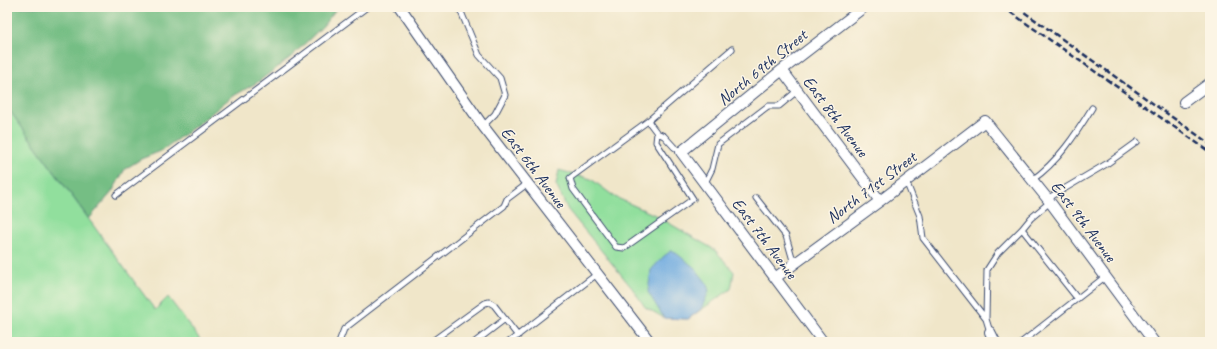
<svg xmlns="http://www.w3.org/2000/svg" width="1217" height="349" viewBox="0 0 1217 349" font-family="Caveat,sans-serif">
	<rect width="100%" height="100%" fill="#fcf5e5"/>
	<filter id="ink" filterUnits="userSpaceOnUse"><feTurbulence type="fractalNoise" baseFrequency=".025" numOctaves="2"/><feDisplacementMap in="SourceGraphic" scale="8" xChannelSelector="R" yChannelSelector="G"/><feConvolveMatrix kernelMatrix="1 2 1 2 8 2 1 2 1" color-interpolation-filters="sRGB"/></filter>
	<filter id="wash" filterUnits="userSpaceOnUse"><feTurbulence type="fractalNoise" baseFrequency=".012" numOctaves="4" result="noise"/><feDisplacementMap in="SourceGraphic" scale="16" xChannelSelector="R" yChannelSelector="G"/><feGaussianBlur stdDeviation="0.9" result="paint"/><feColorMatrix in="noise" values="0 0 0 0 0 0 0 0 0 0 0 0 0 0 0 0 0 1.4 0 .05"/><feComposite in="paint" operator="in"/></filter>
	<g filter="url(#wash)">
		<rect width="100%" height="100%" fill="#f0e6c9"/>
		<path fill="#91df9d" stroke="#56877e" d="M7,107L155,310L168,297L202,342H7Z
			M559,170L591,179L615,197L655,215L715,250L734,272L731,289L688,319L664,318L645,307L632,288L568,210L556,185Z"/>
		<path fill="#74be84" stroke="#487671" d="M7,7H335L336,9L323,26L291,57L258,82L230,98L201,122L161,151L141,159L125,169L112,192L89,219L7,107Z"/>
		<path fill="#6fabe0" stroke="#456d9f" d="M672,250L695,268L706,282L709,291L701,309L688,319L664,318L648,292L651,270L663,257Z"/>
	</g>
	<g filter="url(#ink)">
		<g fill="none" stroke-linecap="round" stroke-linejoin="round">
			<g stroke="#3b4a6e" stroke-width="7">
				<path id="service" d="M459,7L479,55L500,78L505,95L495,114L483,126
					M648,121L732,49
					M657,133L656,142L693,199L624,248L616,247L573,189L570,178L648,121L657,133L664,136L674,147L681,152
					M1032,180C1058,162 1076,134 1092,108
					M906,181L920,216L923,238L986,319
					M705,183L712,169L718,144L768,106H779L797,91
					M116,195L367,7
					M756,198L786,236L794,264
					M1047,199L1108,163L1137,142
					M1050,202L1031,218L1022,229L1077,298
					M990,332L986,319L987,270L998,253L1022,229
					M339,342L344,329L504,206L507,199L527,184
					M431,342L485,303L489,302L494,305L518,336
					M475,342L505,319
					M509,342L597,274
					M1022,342L1106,276"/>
			</g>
			<g stroke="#3b4a6e" stroke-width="12">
				<path id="minor" d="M400,7L483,126L650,342
					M782,70L880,201
					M1184,102L1210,83
					M775,278L880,201L985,121L1050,202L1154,342
					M990,332L995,342
					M823,342L681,152L782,70L864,7"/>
			</g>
			<use href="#service" stroke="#fff" stroke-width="5"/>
			<use href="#minor" stroke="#fff" stroke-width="10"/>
			<path stroke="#1b2f5e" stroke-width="2.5" stroke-dasharray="6 3" stroke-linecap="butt" d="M1003,7L1210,152
				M1017,7L1210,144"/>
		</g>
	</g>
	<g text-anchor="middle" stroke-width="3" stroke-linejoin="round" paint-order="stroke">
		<g font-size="17" fill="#1b2f5e" stroke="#fcf5e5">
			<text transform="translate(762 67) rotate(-39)" y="6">North 69th Street</text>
			<text transform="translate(836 116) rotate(53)" y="6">East 8th Avenue</text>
			<text transform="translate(534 167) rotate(53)" y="6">East 6th Avenue</text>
			<text transform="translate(871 187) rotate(-37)" y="6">North 71st Street</text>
			<text transform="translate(1084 221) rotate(53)" y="6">East 9th Avenue</text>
			<text transform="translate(765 238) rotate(53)" y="6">East 7th Avenue</text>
		</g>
	</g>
	<rect width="1217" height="349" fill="none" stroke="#fcf5e5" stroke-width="24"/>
</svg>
